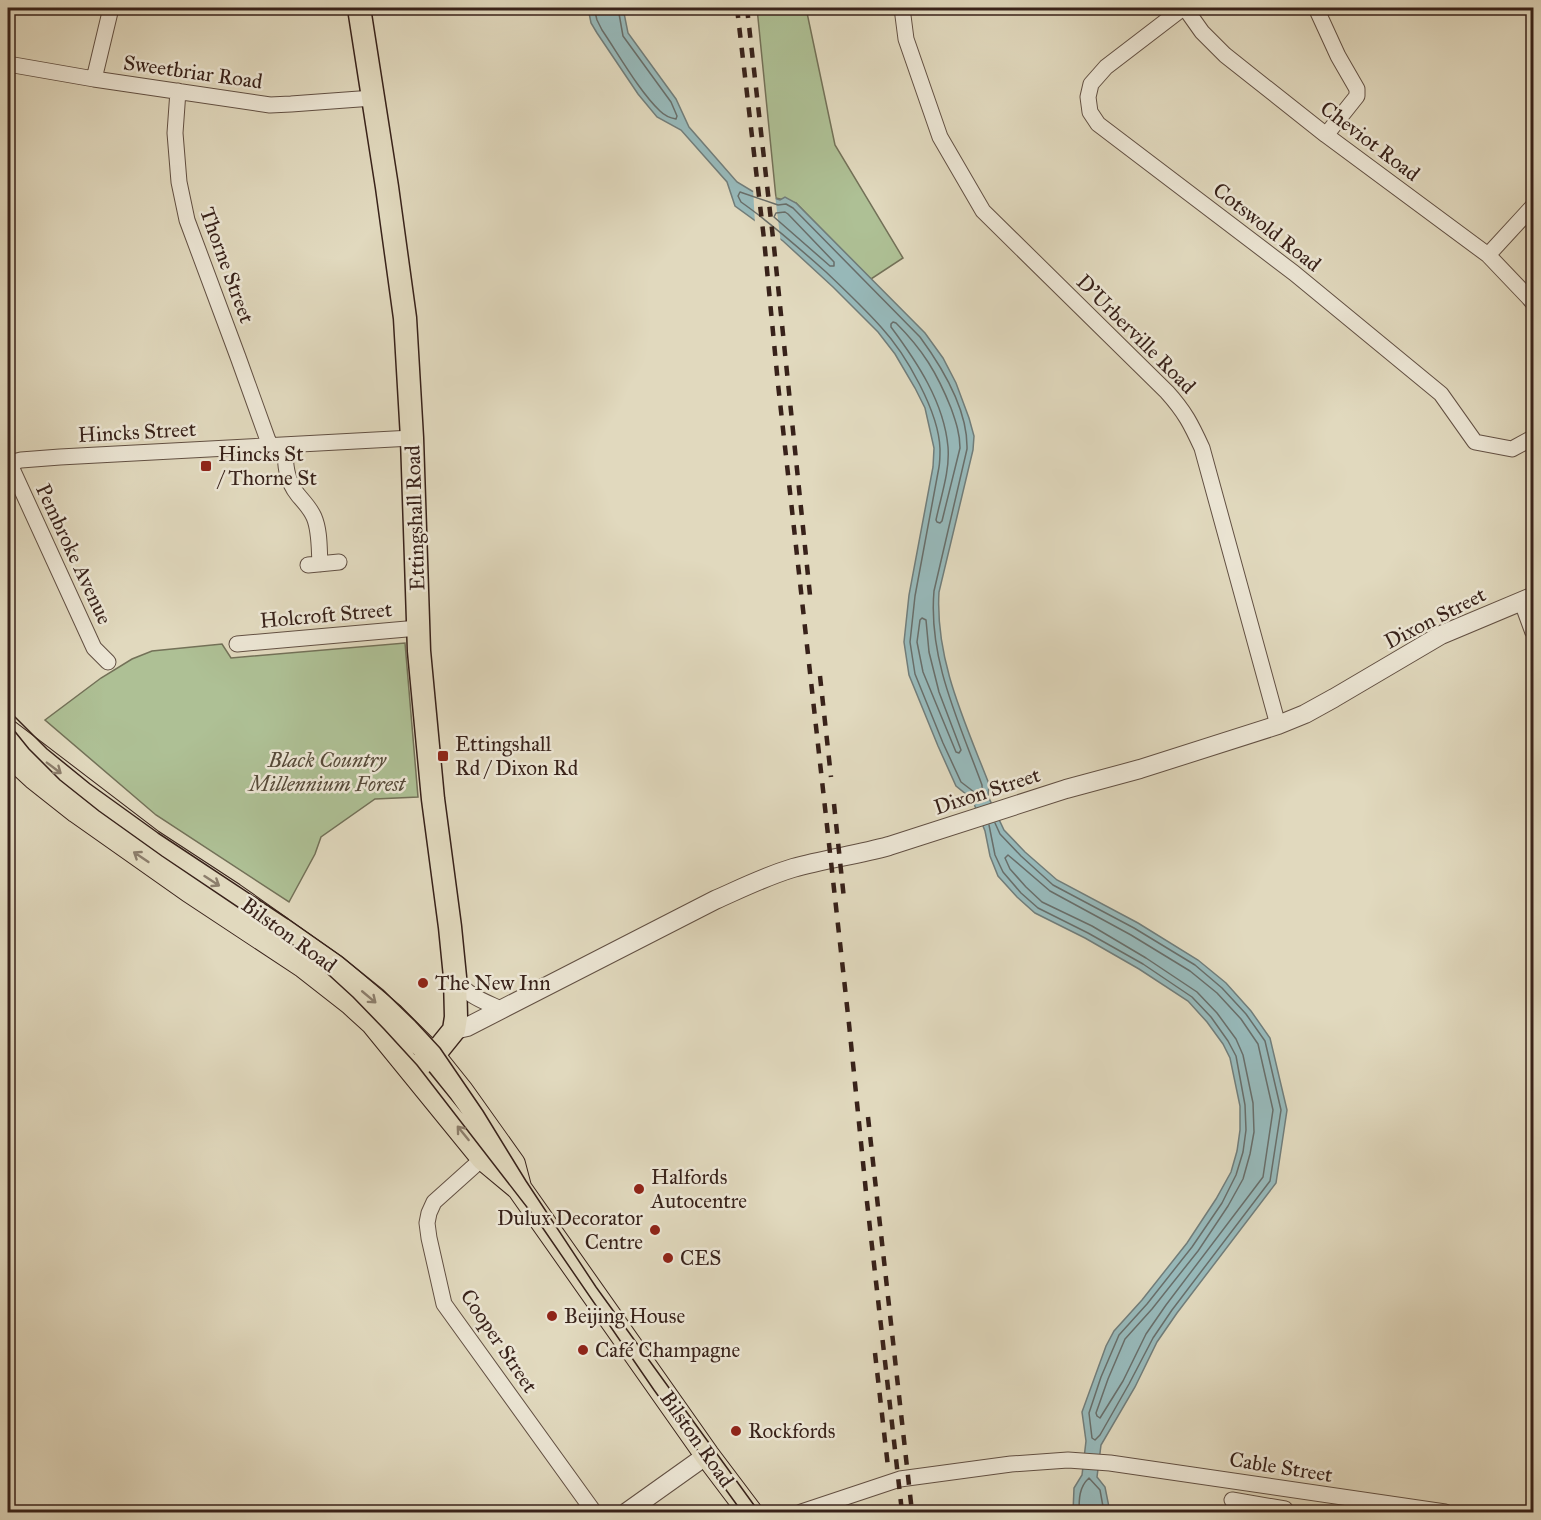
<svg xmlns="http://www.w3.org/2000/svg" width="1541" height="1520" viewBox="0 0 1541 1520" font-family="'IM FELL Great Primer',serif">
	<rect width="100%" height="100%" fill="#e1d9be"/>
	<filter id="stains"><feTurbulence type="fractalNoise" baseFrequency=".00333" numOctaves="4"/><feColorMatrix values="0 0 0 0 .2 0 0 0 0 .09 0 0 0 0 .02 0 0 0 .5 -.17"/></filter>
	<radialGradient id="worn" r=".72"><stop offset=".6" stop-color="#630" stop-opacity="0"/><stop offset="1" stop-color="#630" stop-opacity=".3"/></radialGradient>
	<path fill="#aec095" stroke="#737158" stroke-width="1.5" d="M757,8H806L835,145L903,258L871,279L796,203L776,198Z
		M405,643L418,797L375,799L321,837L315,854L289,902L156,815L45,720L101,678L132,659L152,651L222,644L231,658Z"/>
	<path fill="#97b9ba" stroke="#717d7a" stroke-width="1.5" d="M588,8H623L628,33L676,99L689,127L737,182L752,191L780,200L785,197L796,203L925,333L943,358L956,383L969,418L974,436L973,450L939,592C935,660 965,722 989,784L988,796L1004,830L1025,852L1057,880L1138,923L1198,960L1226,983L1251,1011L1270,1038L1287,1110L1276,1183L1177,1313L1157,1342L1135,1387L1101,1445L1097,1477L1105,1487L1110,1512H1073L1074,1488L1082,1475L1086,1441L1082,1412L1106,1346L1114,1331L1142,1300L1187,1243L1216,1199L1231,1172L1237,1151L1240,1130V1106L1230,1058L1223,1044L1207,1022L1188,1001L1139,969L1085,938L1035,913L1017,897L998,876L990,856L985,831L972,799L956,786L938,746L909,675L904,642L909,595L933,467L934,448L925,408L915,388L895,354L878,332L833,287L783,241L735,206L727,182L681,130L657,117L638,94L597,33L591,23Z"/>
	<path fill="#e1d9be" d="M753,188L775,195L781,244L755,224Z"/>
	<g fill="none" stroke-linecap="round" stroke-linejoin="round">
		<path stroke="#686e6a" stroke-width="1.5" d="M594,8L597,20L602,30C619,55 639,91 660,111C664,115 670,118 676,119L677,116L671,102L623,36L618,8
			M740,192L778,205L786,204L793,208L920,337C942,367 968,411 967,449L934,591C928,659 959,722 982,785V793L980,796L978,795L961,782L943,743L915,674L910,642L915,596L939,467C940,461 940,455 940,449C939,412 906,354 881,327C864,308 845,290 826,272C798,247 771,223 741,202L738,196Z
			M785,212L788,214L834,262V266H830L774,217L776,213Z
			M893,322L896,323C923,350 937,373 951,408C956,422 960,434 960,448L942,521L940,523L937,522L936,520C941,496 950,471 948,447C944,402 917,362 891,327V324Z
			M922,618L926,620L929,652L939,692L961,750L959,753L956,752L923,672L917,642L920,620Z
			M989,825L995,855L1003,872L1021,893L1038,908L1088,933L1143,964L1192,997L1211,1017L1228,1041L1236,1056L1245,1105L1246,1130L1243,1152L1236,1175L1222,1203L1192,1247L1147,1304L1119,1335L1101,1377L1089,1413L1092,1438L1095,1440L1100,1435L1129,1384L1153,1338L1172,1310L1270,1181L1281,1110L1265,1041L1246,1014L1222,988L1195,965L1134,928L1053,885L1021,856L1000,834L995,823
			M1008,855L1050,891L1131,935L1190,971L1217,993L1241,1019L1258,1044L1273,1110L1263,1177L1166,1305L1146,1334L1123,1381L1100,1418L1097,1416L1096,1413L1108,1379L1125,1339L1152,1309L1198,1251L1228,1206L1243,1179L1250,1154L1254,1132L1253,1103L1243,1055L1236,1039L1217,1013L1197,992L1146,958L1092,926L1042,902L1026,887L1010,869L1005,858Z
			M1079,1512C1079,1499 1079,1487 1089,1478L1100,1490L1104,1512"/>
		<g stroke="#625043" stroke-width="17">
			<path id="minor" d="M902,8L906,39L940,137L983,211L1167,392C1185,412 1191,424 1202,448L1278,725
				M1183,8L1106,67L1091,84L1088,97L1090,112L1098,124L1294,273L1441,394L1475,442L1512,449L1534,437
				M1185,8L1202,32L1225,55L1326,135L1488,255L1529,298L1534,304
				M1316,8L1338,56L1357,89V96L1326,135
				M8,64L94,79L270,105L291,104L373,98
				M94,79L111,8
				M178,91L175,133L179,182L187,220L238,357L270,446
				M1488,255L1534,205
				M285,446C285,464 286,480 298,495C304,502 310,508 314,517C320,531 319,549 320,564
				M8,460L94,648L108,662
				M9,463L21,460L60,457L412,438
				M308,565L339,562
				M237,644L418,628
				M455,977C467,996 481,1000 501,1009
				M483,1158L434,1202L429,1213L427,1223L429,1238L444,1304L594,1512
				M1232,1500L1285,1509
				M801,1512L900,1479L1011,1464L1068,1460L1110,1463L1445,1512"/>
		</g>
		<g stroke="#625043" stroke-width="20">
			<path id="tertiary" d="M1523,601L1534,631
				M454,1030L467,1027L715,900C740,889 766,876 793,868C825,859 857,855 889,846L1066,789L1140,769L1278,725L1305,714L1334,698L1441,635L1534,596
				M627,1512L707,1455"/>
		</g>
		<g stroke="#38221a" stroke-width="25">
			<path id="primary" d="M359,8L387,187L405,318L412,438L419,651L433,799L450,927L455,977L456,1017L454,1030L433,1056L419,1065"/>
		</g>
		<g stroke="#38221a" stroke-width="26">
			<path id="trunk" d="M8,732L152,842L233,895L335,967L392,1015L433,1056L461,1091L513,1164L519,1187
				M8,753L34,777L77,811L189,890L304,966L350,1002L373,1023L483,1158L519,1188L707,1455L750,1512"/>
		</g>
		<use href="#minor" stroke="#ece6d5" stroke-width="15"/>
		<use href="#tertiary" stroke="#ece6d5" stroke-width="18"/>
		<use href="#primary" stroke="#e1d9be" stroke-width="22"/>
		<use href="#trunk" stroke="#e1d9be" stroke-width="24"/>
		<path stroke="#38221a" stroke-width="1.5" d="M8,710L47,749L90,784L158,833L288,919L341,956L383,990L415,1021L440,1048L483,1111L526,1181L596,1287L759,1512
			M8,723L29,749L60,780L99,811L162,856L269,928L306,954L353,997L384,1029L417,1065L540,1224L654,1390L742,1512"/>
		<path stroke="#38221a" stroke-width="4.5" stroke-dasharray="10 10" stroke-linecap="butt" d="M737,8L764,239L778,384L849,1024L867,1202L902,1512
			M747,8L774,247L810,595
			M820,676L831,777
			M834,804L844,899
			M868,1117L912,1512
			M875,1353L888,1467"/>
	</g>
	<defs><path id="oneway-shaft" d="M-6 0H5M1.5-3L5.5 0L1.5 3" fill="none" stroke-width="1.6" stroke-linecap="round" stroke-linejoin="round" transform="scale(1.5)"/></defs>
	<g stroke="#8c7e6c">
		<use href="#oneway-shaft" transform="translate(54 768) rotate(37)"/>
		<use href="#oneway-shaft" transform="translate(141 857) rotate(-146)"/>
		<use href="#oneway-shaft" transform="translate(212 881) rotate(33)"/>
		<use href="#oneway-shaft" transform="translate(369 997) rotate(40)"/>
		<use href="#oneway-shaft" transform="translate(463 1133) rotate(-129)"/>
	</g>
	<g fill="#8f2418" stroke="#ece6d5" stroke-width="2">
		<rect x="200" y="460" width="12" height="12" rx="3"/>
		<rect x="437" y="750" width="12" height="12" rx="3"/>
		<circle cx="423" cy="983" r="6"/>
		<circle cx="639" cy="1189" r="6"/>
		<circle cx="655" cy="1230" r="6"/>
		<circle cx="668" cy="1258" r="6"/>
		<circle cx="552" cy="1316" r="6"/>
		<circle cx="583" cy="1350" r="6"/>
		<circle cx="736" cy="1431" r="6"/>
	</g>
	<g text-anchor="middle" stroke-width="5" stroke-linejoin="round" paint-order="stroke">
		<g font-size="21" fill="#38221a" stroke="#ece6d5">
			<text transform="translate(193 72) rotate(8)" y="7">Sweetbriar Road</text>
			<text transform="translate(1370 141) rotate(37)" y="7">Cheviot Road</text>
			<text transform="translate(1267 227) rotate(38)" y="7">Cotswold Road</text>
			<text transform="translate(227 265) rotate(70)" y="7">Thorne Street</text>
			<text transform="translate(1136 334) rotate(45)" y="7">D'Urberville Road</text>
			<text transform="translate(137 432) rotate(-3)" y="7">Hincks Street</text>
			<text transform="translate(415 518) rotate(-92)" y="7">Ettingshall Road</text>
			<text transform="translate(74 554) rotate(65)" y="7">Pembroke Avenue</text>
			<text transform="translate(326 615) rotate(-5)" y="7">Holcroft Street</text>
			<text transform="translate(1435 618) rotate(-27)" y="7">Dixon Street</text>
			<text transform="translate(987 791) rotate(-18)" y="7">Dixon Street</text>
			<text transform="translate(289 935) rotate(36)" y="7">Bilston Road</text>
			<text transform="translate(499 1341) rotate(56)" y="7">Cooper Street</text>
			<text transform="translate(697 1439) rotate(55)" y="7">Bilston Road</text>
			<text transform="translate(1281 1467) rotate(9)" y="7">Cable Street</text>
		</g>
		<g font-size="21" fill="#38221a" stroke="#ece6d5" text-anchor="start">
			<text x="218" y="461">Hincks St<tspan x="218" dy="24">/ Thorne St</tspan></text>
			<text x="455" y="751">Ettingshall<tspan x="455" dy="24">Rd / Dixon Rd</tspan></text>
			<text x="435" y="990">The New Inn</text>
			<text x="651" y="1184">Halfords<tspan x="651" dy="24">Autocentre</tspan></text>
			<text x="643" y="1225" text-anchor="end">Dulux Decorator<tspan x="643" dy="24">Centre</tspan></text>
			<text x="680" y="1265">CES</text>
			<text x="564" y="1323">Beijing House</text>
			<text x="595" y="1357">Café Champagne</text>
			<text x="748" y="1438">Rockfords</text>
		</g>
		<g font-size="21" font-style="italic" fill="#564a39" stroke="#ece6d5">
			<text x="327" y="767">Black Country<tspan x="327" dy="24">Millennium Forest</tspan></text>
		</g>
	</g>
	<rect width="1541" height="1520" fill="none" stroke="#e1d9be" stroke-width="30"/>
	<rect x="9" y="9" width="1523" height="1502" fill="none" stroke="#38221a" stroke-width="3"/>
	<rect x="15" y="15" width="1511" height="1490" fill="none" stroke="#38221a" stroke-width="1.5"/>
	<rect width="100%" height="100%" filter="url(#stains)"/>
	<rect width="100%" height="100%" fill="url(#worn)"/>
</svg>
